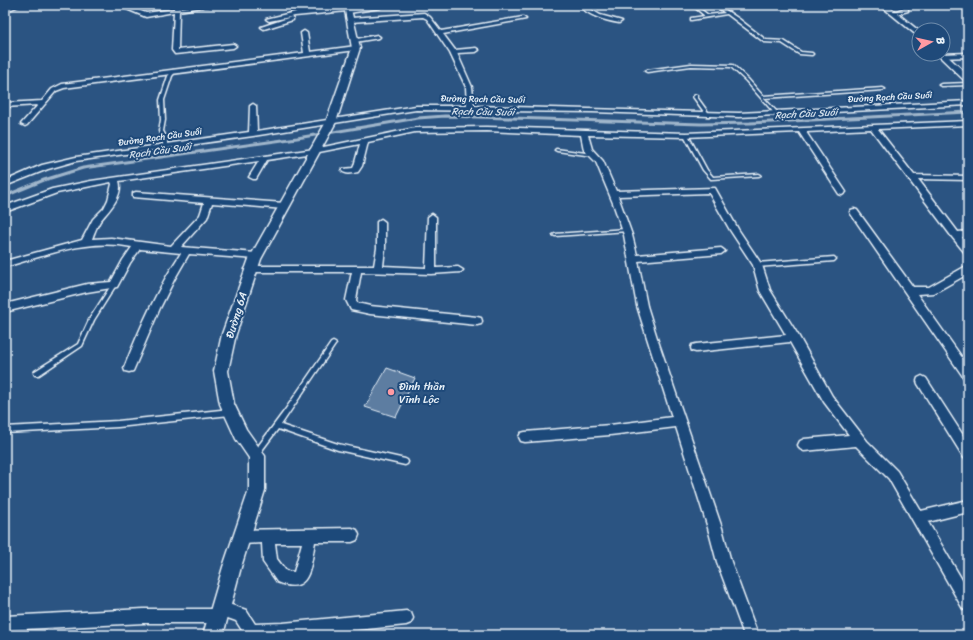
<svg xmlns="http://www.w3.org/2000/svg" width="973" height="640" viewBox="0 0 973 640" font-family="Sriracha,sans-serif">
	<rect width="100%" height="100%" fill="#2b5482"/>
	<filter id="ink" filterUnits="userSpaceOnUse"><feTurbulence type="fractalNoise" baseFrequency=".025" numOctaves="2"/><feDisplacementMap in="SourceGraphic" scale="8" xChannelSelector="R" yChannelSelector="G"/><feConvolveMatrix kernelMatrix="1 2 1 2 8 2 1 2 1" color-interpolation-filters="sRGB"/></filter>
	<g filter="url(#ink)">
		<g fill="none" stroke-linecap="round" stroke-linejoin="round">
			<path stroke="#a0b6cb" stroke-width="3" d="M5,196L44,180L83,168L297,138L418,118L445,116L701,124L750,123L968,112"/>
		</g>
		<path fill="#5d7da1" stroke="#e8f1f8" d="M387,368L415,378L396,417L365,407Z"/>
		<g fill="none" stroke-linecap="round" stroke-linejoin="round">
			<g stroke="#e8f1f8" stroke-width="3">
				<path id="service" d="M692,5H695L708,15L725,13L715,5H718L739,19L766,40L784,41L801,52L812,53L813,54L812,55L799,54L782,43L764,42L727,14L691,20V18L705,16Z
					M691,64L733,65L748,79L763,96L883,88L885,89L883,90L764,98L777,112L778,113L776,114H775L746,81L731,67L691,66L647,72L645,71L647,70Z
					M173,70L176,71L172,76L164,100L165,120L163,131L167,139V146L165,147L163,146V139L159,131L161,120L160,100L168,76Z
					M968,83V85L941,86L939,85L941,84Z
					M695,95H697L698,96L697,97L710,115L709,116H707L694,98L693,97Z
					M685,134L688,135L707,170L713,177L759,174L761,175L759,176L711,179L703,170L684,135Z
					M556,149L593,154L595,155L593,156L557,151L555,150Z
					M626,229L628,230V231L555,236L553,235L555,234Z
					M834,257L836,259L834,261L757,267L755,265L757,263Z
					M114,283L116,285L94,320L82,346L39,375H35L34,373L35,371L78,344L90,318L112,284Z
					M333,342L335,343L336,344L335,345L281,425L338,444L405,459L407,460L408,462L407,464L405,465L338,450L278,429L263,449L260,456L258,457L256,456L255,454L259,445L285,410L331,343Z
					M230,409L232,410L233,412L232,414L230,415L118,427L5,433V427L118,421Z"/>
			</g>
			<g stroke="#e8f1f8" stroke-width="3">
				<path id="minor" d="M13,5H21L5,12V8Z
					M117,5H125L146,13L174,9V5H180L179,8L201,5H214L179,11L178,50L233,44L236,46L233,48L175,54L172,50L174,12L146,17Z
					M378,5L381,7L380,8L349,13L347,11L295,16L269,21L266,19L295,12L348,7L350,9Z
					M578,5H584L600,15L622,21L619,23C604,20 589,16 578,5Z
					M906,8L908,9V11L893,15L890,13Z
					M424,13L430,17L441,31L523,17L526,19L443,34L455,50L476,48L479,50L476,52L457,53L472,87L474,106L739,113L968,101V105L739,117L592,112L416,110L253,136L76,161L48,169L5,186V181L42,165L76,157L249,132L250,106L253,104L256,106L257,131L416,106H467L466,87L450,53L427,19L423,17L351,22L348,20L351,18Z
					M291,17L293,18V20L264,29L261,27Z
					M304,31L307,33L310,52L356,46L359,48L356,50L64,88L56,91L27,125L25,126L21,124L38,105L5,107V103L42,101L52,89L62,84L304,53L301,33Z
					M377,35L380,37L379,38L355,42L352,40Z
					M968,53V57L942,58L939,56L942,54Z
					M968,121V125L878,129L914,175L968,176V180L918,179L958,232L968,231V237H962L968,245V254L965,253L952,237L871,129L806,132L846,192L842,195L839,194L799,132L686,137L588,135L592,149L603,161L616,191L715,188L738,229L762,265L770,290L798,335L832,396L867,441L897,471L921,511L968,500V512L928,522L968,590V611L963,609L889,479L856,446L804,451L800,449L798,445L800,441L804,439L849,435L824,402L790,342L696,352L692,351L691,348L692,345L696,344L786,335L760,291L753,265L730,230L709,193L618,196L632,235L637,255L721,248L725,251L721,254L638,261L647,306L657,338L722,528L731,562L758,635H744L717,562L708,528L676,427L610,435L525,442L521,441L519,437L521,433L525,432L610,425L672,417L637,306L624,235L613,203L596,162L584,150L581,135L486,131L415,132L368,142L362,166L358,172C353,173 346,175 342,171L343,169L353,168L354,166L360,144L314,153L267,160L256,179H253L249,177L259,161L119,181C124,196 108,211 100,221C97,226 94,233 92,239L111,238L171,246L200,215L204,203L133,197V193L136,192L284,203L288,206L284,209L212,203L207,218L181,247L256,253L261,256L256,259L189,254L174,280L160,308L133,371L129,372L125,371L124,368C140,328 157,289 181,253L140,249L130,263L117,287L87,292L5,312V304L87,284L111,282L123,260L132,247C88,238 47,255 5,267V261L82,240L93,219L104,208L108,200L112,184L111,182L57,193L5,212V206L52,189L91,181L314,149L415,128L486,127L686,133Z
					M854,209L857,210L913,287H929L968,265V273L964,276L934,293L917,294L968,366V380L964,378L851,214L850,212L851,210Z
					M432,214L436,217V268L458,267L463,270L461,272L431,274L361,272L356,300L357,303L370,306L477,317L481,318L482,321L481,324L477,325L370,314L351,310L346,300L352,272H250L245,269L250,266H374L377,248V222L381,219L385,222V248L383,266L426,268L428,217Z
					M922,376L926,378L968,443V460L964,458L918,384L917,381L918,378Z
					M352,528L357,530L359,535L357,540L352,542H315C310,567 311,596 277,582L263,562L262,543L242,544L237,542L235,537L237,532L242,530ZM275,543H302L294,572L286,571L277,559Z
					M220,601L246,610L255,624L283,623L406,611L411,613L413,618L411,623L406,625L307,635H245L236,621L225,617L223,621L218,623H144L5,630V616L144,609H213L215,603Z"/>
			</g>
			<g stroke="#e8f1f8" stroke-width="3">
				<path id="tertiary" d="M344,5H350L360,48L336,122L261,259L236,334L228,371L234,404L246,429L265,456V490L241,567L223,635H203L223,567L249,490V458L236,439L220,404L214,371L222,334L249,259L326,122L352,48Z
					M880,5H887L919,31V37Z
					M943,52L968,75V81H965L937,54H943Z"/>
			</g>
			<use href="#service" fill="#1f4a7a" fill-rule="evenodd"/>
			<use href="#minor" fill="#1f4a7a" fill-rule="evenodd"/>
			<use href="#tertiary" fill="#1f4a7a" fill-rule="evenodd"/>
		</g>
	</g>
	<circle fill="#ff9aa2" stroke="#1f4a7a" stroke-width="1.5" cx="391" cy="392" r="4"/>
	<g text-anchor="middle" stroke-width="4" stroke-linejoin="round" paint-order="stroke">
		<g font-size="9" fill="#e8f1f8" stroke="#1f4a7a">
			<text transform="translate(890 97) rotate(-3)" y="3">Đường Rạch Cầu Suối</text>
			<text transform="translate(483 99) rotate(1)" y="3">Đường Rạch Cầu Suối</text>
			<text transform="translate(160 137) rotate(-8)" y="3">Đường Rạch Cầu Suối</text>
		</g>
		<g font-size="10" font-style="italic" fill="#d0dde9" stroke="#1f4a7a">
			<text transform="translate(483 111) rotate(1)" y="4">Rạch Cầu Suối</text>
			<text transform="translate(806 113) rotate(-3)" y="4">Rạch Cầu Suối</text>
			<text transform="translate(160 150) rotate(-8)" y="4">Rạch Cầu Suối</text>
		</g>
		<g font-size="11" fill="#e8f1f8" stroke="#1f4a7a">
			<text transform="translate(236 315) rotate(-73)" y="4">Đường 6A</text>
		</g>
		<g font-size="11" fill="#e8f1f8" stroke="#1f4a7a" text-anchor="start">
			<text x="399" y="390">Đình thần<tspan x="399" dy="13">Vĩnh Lộc</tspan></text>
		</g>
	</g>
	<rect width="973" height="640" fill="none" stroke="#1f4a7a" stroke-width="20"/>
	<rect x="10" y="10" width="953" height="620" fill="none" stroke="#e8f1f8" stroke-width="1.5" filter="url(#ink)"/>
	<g transform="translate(931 42) rotate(82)"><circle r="19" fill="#1f4a7a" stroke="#6f8dac"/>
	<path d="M0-3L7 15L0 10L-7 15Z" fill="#ff9aa2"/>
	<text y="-6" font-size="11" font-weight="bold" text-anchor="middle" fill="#e8f1f8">B</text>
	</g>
</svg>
